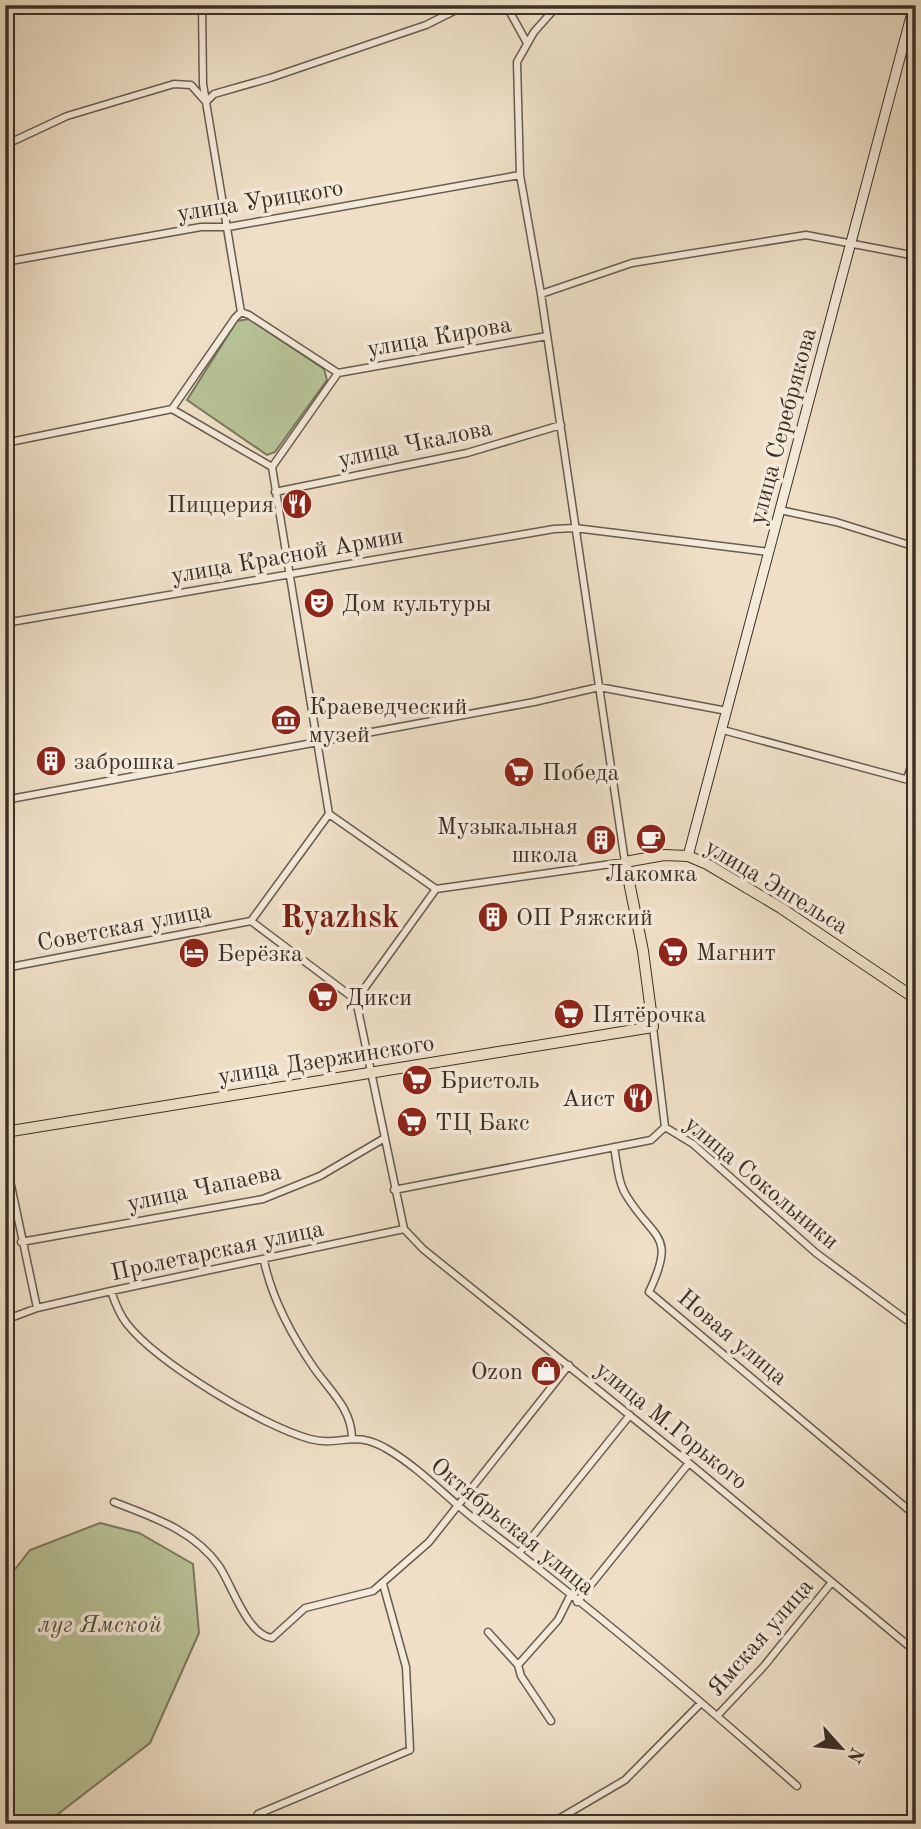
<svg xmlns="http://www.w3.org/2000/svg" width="921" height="1829" viewBox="0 0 921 1829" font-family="'Old Standard TT',serif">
	<rect width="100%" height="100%" fill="#eedfc6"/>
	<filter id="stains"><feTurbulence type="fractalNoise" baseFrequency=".00286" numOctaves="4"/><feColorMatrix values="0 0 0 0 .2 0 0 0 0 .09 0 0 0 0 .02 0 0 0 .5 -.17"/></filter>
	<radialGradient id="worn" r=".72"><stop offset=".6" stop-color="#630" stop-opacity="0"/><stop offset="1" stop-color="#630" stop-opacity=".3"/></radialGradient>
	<path fill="#b7c296" stroke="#7a795e" stroke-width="2" d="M249,319L324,369L327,380L275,452L267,455L187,400L237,321Z
		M100,1523L139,1533L193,1564L199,1633L150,1743L58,1814L59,1824H5V1582L30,1550Z"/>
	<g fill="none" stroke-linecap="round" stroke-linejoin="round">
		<g stroke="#685c4e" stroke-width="9">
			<path id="street" d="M202,5L203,84L241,312
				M506,5L527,43
				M5,145L67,116L174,84L191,85L206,102L214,94L270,78L426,25L458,9L480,5
				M5,262L201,227H228L520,175
				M541,294L632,263L806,235L916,256
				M338,373L547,336
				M5,443L172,409
				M272,467L329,814
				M272,467L172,409L235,318L241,312L249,315L338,373
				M272,467L338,373
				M275,492L467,453L561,425
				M780,510L836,522L916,547
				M5,623L554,529L575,528L769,552
				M723,730L916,782
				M907,779L916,751
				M5,800L534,702L599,687L727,711
				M329,814L251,921L356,1000
				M329,814L436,889
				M436,889L625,862L541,294L520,175L517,62L534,32L558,5
				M5,968L251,921
				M356,1000L404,1229L423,1249L689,1463L916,1652
				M356,1000L436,889
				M653,1027L665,1127L693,1144L816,1253L916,1327
				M614,1147C617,1163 618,1182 626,1195C654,1241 677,1233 649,1292L916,1516
				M5,1157L37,1308
				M394,1190L651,1140L665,1127
				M21,1242L263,1199L320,1176L383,1139
				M264,1261C272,1298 292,1336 314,1368C330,1391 351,1408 352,1437
				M111,1291C115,1303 119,1314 127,1324C158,1363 262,1426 310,1439C340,1447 353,1429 387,1449C420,1468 448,1499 478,1522C588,1605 694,1695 797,1786
				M5,1320L37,1308L111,1291L404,1229
				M114,1502C152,1517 194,1530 219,1566C232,1585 247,1635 272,1638L305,1608L373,1591L429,1542L569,1365
				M519,1553L630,1415
				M577,1602L689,1463
				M488,1632L518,1665L521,1676L551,1721
				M518,1665L558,1620L570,1596
				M717,1716L764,1666L832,1582
				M252,1824L258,1814L410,1750L406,1667L383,1584
				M550,1824L625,1780L700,1704"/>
		</g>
		<g stroke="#3c3026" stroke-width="11">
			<path id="secondary" d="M688,856L914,5"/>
		</g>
		<g stroke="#3c3026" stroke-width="12">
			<path id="primary" d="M5,1132L653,1027L643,951L625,862L664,855L688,856L707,864L781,908L916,999"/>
		</g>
		<use href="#street" stroke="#f4eada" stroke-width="6"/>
		<use href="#secondary" stroke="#f4eada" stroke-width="9"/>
		<use href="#primary" stroke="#eedfc6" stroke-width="10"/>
	</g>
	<defs>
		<g id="restaurant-disc" transform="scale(1.575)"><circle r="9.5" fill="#8f2418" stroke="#f4eada"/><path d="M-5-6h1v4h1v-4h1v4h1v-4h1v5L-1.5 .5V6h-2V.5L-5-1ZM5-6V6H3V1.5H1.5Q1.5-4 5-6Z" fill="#fff"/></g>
		<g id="theatre-disc" transform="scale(1.575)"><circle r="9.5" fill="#8f2418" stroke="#f4eada"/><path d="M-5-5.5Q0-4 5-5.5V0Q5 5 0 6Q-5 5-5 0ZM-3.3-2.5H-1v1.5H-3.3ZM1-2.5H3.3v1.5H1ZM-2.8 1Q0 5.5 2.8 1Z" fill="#fff"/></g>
		<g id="museum-disc" transform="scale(1.575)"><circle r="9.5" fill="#8f2418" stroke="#f4eada"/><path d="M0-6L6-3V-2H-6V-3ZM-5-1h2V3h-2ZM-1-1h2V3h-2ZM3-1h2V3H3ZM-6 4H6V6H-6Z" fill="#fff"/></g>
		<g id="building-disc" transform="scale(1.575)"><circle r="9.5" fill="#8f2418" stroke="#f4eada"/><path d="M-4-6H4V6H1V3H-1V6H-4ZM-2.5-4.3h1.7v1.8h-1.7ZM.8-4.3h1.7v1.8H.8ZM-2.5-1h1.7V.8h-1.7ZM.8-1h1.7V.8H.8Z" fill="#fff"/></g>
		<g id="supermarket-disc" transform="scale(1.575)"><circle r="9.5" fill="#8f2418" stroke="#f4eada"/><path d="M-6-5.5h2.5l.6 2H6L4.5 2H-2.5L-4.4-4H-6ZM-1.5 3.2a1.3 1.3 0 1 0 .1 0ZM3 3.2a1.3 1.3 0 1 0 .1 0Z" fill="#fff"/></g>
		<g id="cafe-disc" transform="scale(1.575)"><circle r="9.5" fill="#8f2418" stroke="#f4eada"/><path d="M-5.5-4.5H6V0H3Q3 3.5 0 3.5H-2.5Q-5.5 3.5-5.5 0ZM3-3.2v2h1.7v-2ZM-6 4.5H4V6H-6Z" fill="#fff"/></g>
		<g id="hotel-disc" transform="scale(1.575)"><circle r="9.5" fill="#8f2418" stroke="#f4eada"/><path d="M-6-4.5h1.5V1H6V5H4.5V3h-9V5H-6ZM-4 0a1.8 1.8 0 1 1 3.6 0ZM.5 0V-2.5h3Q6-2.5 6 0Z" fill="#fff"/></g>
		<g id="shop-disc" transform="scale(1.575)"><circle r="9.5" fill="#8f2418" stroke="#f4eada"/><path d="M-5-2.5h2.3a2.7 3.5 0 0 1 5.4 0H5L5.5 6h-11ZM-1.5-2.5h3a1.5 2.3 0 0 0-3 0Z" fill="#fff"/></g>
	</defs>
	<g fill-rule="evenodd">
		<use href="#restaurant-disc" x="297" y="504"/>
		<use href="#theatre-disc" x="319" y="603"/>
		<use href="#museum-disc" x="286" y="720"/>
		<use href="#building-disc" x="51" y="761"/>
		<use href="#supermarket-disc" x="519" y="772"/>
		<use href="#cafe-disc" x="651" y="839"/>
		<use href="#building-disc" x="601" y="840"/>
		<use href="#building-disc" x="493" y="917"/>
		<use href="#supermarket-disc" x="673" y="952"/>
		<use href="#hotel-disc" x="194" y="953"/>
		<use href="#supermarket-disc" x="323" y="997"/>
		<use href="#supermarket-disc" x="569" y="1014"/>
		<use href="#supermarket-disc" x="417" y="1080"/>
		<use href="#restaurant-disc" x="638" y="1098"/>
		<use href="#supermarket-disc" x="412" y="1122"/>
		<use href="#shop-disc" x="546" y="1371"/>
	</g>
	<g text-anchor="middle" stroke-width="7" stroke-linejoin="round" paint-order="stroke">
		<g font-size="24" fill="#3c3026" stroke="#f4eada">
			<text transform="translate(260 200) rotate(-9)" y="8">улица Урицкого</text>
			<text transform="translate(439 336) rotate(-10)" y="8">улица Кирова</text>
			<text transform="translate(782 426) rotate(-75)" y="8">улица Серебрякова</text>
			<text transform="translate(415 443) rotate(-12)" y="8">улица Чкалова</text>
			<text transform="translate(287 555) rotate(-10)" y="8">улица Красной Армии</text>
			<text transform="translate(777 886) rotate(31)" y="8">улица Энгельса</text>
			<text transform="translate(124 926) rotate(-11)" y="8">Советская улица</text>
			<text transform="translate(326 1059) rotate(-9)" y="8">улица Дзержинского</text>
			<text transform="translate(762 1182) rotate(40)" y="8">улица Сокольники</text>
			<text transform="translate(204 1187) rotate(-12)" y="8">улица Чапаева</text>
			<text transform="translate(217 1250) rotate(-12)" y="8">Пролетарская улица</text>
			<text transform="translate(733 1337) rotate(40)" y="8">Новая улица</text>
			<text transform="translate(672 1425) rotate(39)" y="8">улица М.Горького</text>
			<text transform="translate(513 1526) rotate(39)" y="8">Октябрьская улица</text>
			<text transform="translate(760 1637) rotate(-49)" y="8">Ямская улица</text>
		</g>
		<g font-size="24" fill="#3c3026" stroke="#f4eada" text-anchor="start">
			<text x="274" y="512" text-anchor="end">Пиццерия</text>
			<text x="342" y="611">Дом культуры</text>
			<text x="309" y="714">Краеведческий<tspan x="309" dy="28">музей</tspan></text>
			<text x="74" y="769">заброшка</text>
			<text x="542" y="780">Победа</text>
			<text x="578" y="834" text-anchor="end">Музыкальная<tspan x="578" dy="28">школа</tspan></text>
			<text x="651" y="881" text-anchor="middle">Лакомка</text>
			<text x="516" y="925">ОП Ряжский</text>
			<text x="696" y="960">Магнит</text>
			<text x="217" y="961">Берёзка</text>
			<text x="346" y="1005">Дикси</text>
			<text x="592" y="1022">Пятёрочка</text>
			<text x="440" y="1088">Бристоль</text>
			<text x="615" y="1106" text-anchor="end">Аист</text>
			<text x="435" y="1130">ТЦ Бакс</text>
			<text x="523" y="1379" text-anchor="end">Ozon</text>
		</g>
		<g font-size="24" font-style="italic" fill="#554d3c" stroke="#f4eada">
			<text x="100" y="1632">луг Ямской</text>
		</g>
		<g font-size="32" font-weight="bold" fill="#7a1f14" stroke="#f4eada">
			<text x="340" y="927">Ryazhsk</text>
		</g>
	</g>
	<rect width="921" height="1829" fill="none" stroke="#eedfc6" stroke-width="28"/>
	<rect x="7" y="7" width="907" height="1815" fill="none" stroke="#3c3026" stroke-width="3.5"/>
	<rect x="14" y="14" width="893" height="1801" fill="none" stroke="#3c3026" stroke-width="2"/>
	<g transform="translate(841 1748) rotate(117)" stroke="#f4eada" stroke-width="5" paint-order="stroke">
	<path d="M0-5L12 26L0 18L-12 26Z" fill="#3c3026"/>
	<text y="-10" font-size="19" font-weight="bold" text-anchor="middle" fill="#3c3026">N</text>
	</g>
	<rect width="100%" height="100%" filter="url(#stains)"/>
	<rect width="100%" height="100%" fill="url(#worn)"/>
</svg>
